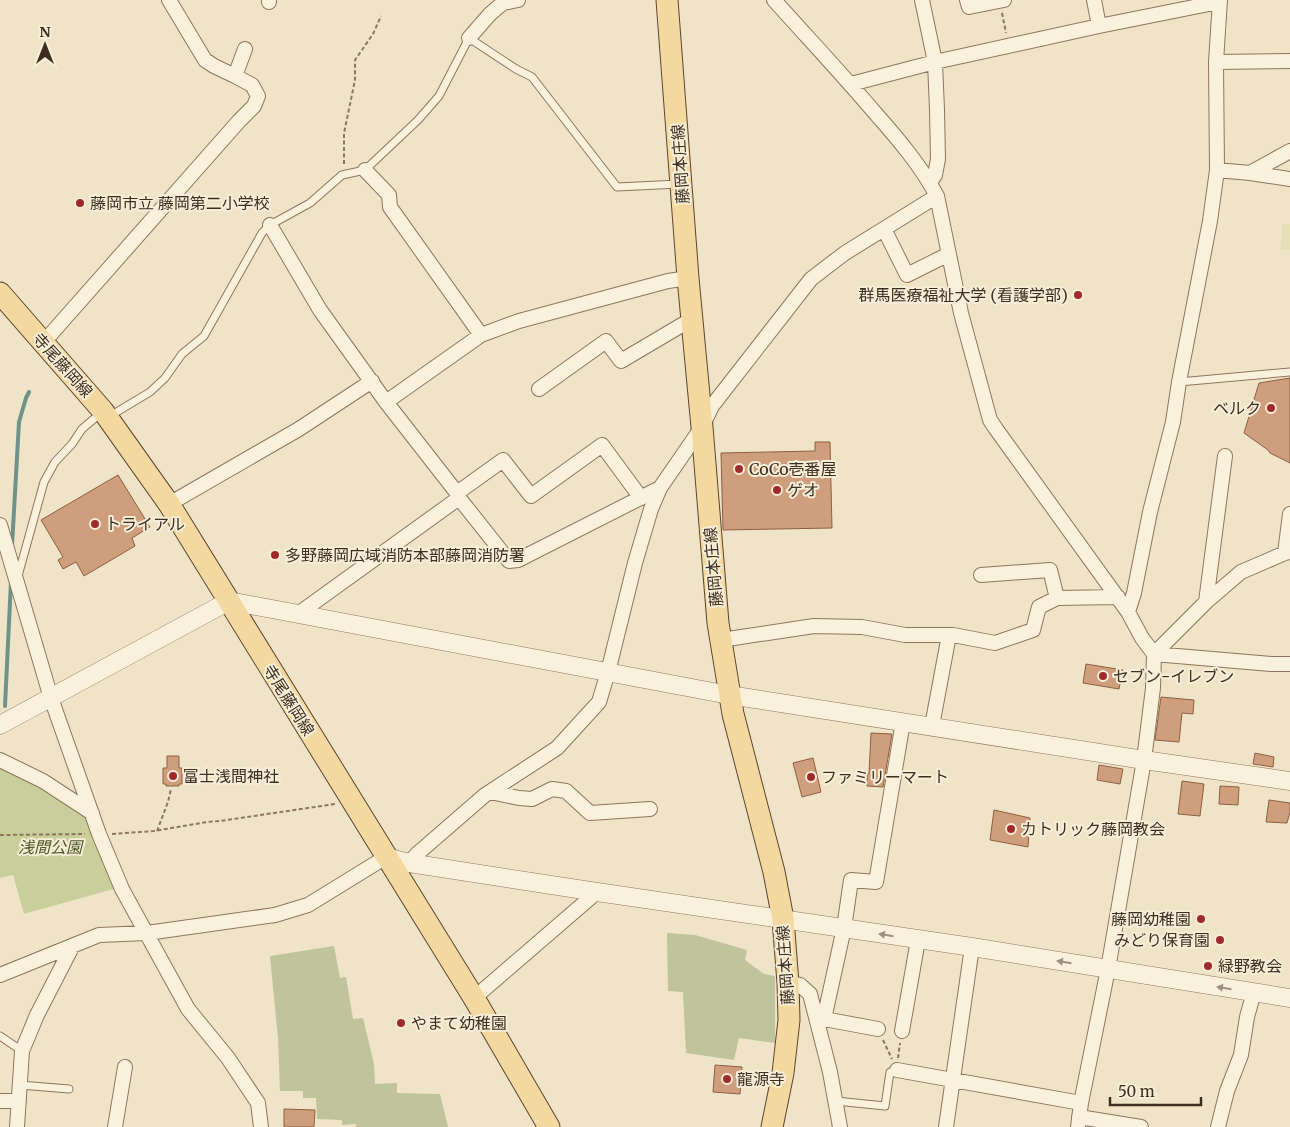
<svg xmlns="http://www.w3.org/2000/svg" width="1290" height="1127" viewBox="0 0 1290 1127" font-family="Merriweather,'Noto Sans JP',serif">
	<rect width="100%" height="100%" fill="#f0e4c8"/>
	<path fill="#e6deb5" d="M1282,224H1290V250H1281Z"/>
	<path fill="#c9cf9b" d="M0,764L44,787L88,817L117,888L24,914L13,875L0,878Z"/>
	<path fill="#bfc49a" d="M667,933L695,935L747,950L745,960L764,974L775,976V1043L739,1038L734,1060L686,1053L683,992L668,991Z
		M334,946L340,978L346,977L353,1019L363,1018L374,1064L375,1084L397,1083V1093L440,1094L448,1127H356V1124L342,1125V1120L317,1119L316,1098H303V1091H280L278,1038L270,956Z"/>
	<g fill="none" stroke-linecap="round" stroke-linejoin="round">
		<path stroke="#6f938a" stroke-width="4" d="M12,546L19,422L26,398L29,392
			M5,706L11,581"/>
	</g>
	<path fill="#cf9f7d" stroke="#8d5f41" d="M1290,378V463L1270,453L1268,450L1244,433L1259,383Z
		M815,442H830L832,528L723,530L721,453L815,451Z
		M118,475L150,527L132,538L135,546L84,576L76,562L63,569L58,560L63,557L41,520Z
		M1086,664L1123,670L1119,689L1083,683Z
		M1161,697L1194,700L1193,714L1182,713L1179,742L1155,740Z
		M871,733L892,734L883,787L867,786V774H869Z
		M1255,753L1274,757L1273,767L1253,764Z
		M167,756H179V768H182V784H179V786H166V784H163V768H167Z
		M813,758L821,792L802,797L793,763Z
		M1099,765L1123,769L1120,784L1097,780Z
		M1182,781L1204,784L1200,816L1178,814Z
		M1220,786L1239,787L1238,805L1219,804Z
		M1269,800L1290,803V812L1287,823L1266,822Z
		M994,810L1030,818L1028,847L990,840Z
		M715,1065L742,1067L740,1094L713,1092Z
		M284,1109L315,1110L314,1127H284Z"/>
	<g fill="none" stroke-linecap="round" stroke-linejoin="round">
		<g stroke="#8d765c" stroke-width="9">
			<path id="service" d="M1179,382L1290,372
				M110,416L150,392L165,378L182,354L204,336L262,233L270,225L310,203L342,175L365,170L418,120L439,96L469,38L516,69L532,77L617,187L679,184
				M18,576L44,482L55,462L72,444L82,429L102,412
				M0,1036L22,1051
				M20,1085L69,1089
				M836,1101L885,1106L890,1072L897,1070"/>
		</g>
		<g stroke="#8d765c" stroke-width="16">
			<path id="minor" d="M774,0C808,38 843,75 876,114C899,140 921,166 937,196L961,313L990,420L996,429L1128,612L1142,638L1154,654L1153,688L1144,760L1108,969L1081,1103L1078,1127
				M922,0L935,62L937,110L938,159L935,175L930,182
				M967,0L969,7L1004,0
				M1094,0L1099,26
				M269,2V0
				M469,38L490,14L503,3L518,0
				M1216,62L1290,61
				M235,76L245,49
				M851,84L935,62L1099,26L1219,2
				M365,170L389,195L390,207L481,335
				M1217,170L1250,173L1290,179
				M1250,173L1290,151
				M270,225L320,310L386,402L457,493L459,498L509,561L518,560L660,488
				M884,229L907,275L949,254
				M43,343L239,121L254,106L258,96L252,85L235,76L214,66L205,60L169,0
				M539,389L606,341L621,361L692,319
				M386,402L481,335L519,321L668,281L688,278
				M457,493L503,460L531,496L602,445L641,498
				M169,504L299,429L372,381
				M0,525L51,698L99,834L122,889L188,1009L228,1058L258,1103L261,1127
				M1285,553L1290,514
				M981,575L1050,570L1057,598
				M1206,602L1225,456
				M1128,612L1134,593L1150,512L1173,422L1179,382L1210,221L1217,170L1216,62L1220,0
				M298,614L459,498
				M721,640L814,626L862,627L905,635H953L995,643L1033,630L1039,607L1057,598L1118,597
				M1154,654L1206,602L1241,572L1285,553L1290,552
				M1154,654L1271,664H1290
				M932,726L949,635
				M0,760L43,781L92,813
				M490,792L519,798L532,799L552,789L566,791L590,813L650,809
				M409,863L417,854L485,795L557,748L599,702L608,672L635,563L651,509L660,488L702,427L712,406L811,279L845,253L937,196
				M0,975L99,935L147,933L275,915L308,905L386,857
				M788,983L800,985L810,994L830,1072L840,1127
				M474,998L597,892
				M824,1019L878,1029
				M817,1021L824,1019L844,928L851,880L876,882L903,722
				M902,1031L918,940
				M897,1070L1081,1103
				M0,1101H19
				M1079,1117L1141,1127
				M17,1127L22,1051L37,1015L72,947
				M115,1127L125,1067
				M946,1127L972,947
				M1218,1127L1227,1091L1241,1055L1247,1017L1254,992"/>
		</g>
		<g stroke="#8d765c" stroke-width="19">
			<path id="tertiary" d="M0,725L229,601L729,695L1144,760L1290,781
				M386,857L409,863L597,892L972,947L1290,998"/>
		</g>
		<g stroke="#5b4430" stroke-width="23">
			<path id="primary" d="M667,0L688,278L702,427L718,623L733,714L774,872L783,919L788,983L789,1020L783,1073L772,1127
				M0,293L103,411L169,504L474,998L549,1127"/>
		</g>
		<path stroke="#8d765c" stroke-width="2" stroke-dasharray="4 2.5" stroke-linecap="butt" d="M1002,13L1006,33
			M344,164V133L355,80V60L373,34L381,16
			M157,831L168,802L171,789
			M112,834L154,831L207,822L220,821L335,804
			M0,835L85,834
			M883,1040L892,1059
			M898,1058L900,1043"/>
		<use href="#service" stroke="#faf1dc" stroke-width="7"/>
		<use href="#minor" stroke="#faf1dc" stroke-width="14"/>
		<use href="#tertiary" stroke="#faf1dc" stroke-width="18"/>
		<use href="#primary" stroke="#f3d9a0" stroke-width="21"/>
	</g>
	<defs><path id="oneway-solid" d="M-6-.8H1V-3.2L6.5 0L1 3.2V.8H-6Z" transform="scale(1.25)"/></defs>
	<g fill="#9c907e">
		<use href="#oneway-solid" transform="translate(886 935) rotate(-171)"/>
		<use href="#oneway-solid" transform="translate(1064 962) rotate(-171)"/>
		<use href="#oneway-solid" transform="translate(1224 988) rotate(-171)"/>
	</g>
	<g fill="#9e2a2b" stroke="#f7eed8" stroke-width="2">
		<circle cx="80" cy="203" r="5"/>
		<circle cx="1078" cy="295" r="5"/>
		<circle cx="1271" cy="408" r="5"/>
		<circle cx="739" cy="469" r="5"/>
		<circle cx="777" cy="490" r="5"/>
		<circle cx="95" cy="524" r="5"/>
		<circle cx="275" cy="555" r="5"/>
		<circle cx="1103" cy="676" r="5"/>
		<circle cx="173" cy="776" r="5"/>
		<circle cx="811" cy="777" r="5"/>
		<circle cx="1011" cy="829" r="5"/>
		<circle cx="1201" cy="919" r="5"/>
		<circle cx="1220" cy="940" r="5"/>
		<circle cx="1208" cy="966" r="5"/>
		<circle cx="401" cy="1023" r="5"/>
		<circle cx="727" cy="1079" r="5"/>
	</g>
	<g text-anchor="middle" stroke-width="4" stroke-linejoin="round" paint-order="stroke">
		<g font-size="16" fill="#3d2e20" stroke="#f7eed8">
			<text transform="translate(680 164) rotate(-94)" y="6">藤岡本庄線</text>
			<text transform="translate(63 365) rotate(48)" y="6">寺尾藤岡線</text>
			<text transform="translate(713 567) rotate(-95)" y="6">藤岡本庄線</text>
			<text transform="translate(289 700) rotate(58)" y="6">寺尾藤岡線</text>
			<text transform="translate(785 965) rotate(-94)" y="6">藤岡本庄線</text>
		</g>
		<g font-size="16" fill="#3d2e20" stroke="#f7eed8" text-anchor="start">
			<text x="90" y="209">藤岡市立 藤岡第二小学校</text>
			<text x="1068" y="301" text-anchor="end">群馬医療福祉大学 (看護学部)</text>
			<text x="1261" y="414" text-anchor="end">ベルク</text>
			<text x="749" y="475">CoCo壱番屋</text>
			<text x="787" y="496">ゲオ</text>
			<text x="105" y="530">トライアル</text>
			<text x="285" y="561">多野藤岡広域消防本部藤岡消防署</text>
			<text x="1113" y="682">セブン-イレブン</text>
			<text x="183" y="782">富士浅間神社</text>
			<text x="821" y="783">ファミリーマート</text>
			<text x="1021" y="835">カトリック藤岡教会</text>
			<text x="1191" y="925" text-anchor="end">藤岡幼稚園</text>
			<text x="1210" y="946" text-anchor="end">みどり保育園</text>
			<text x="1218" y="972">緑野教会</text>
			<text x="411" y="1029">やまて幼稚園</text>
			<text x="737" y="1085">龍源寺</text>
		</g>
		<g font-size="16" font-style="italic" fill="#4d5a26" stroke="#f7eed8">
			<text x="50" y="853">浅間公園</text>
		</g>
	</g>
	<g transform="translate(45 45)" stroke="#f7eed8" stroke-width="4" paint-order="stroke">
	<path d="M0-4L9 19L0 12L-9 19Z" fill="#3d2e20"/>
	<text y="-8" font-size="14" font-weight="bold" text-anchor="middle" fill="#3d2e20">N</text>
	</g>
	<path d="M1110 1097v8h91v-8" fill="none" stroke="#3d2e20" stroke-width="2.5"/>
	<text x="1118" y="1097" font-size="15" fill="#3d2e20" stroke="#f7eed8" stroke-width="4" paint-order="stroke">50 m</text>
</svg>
